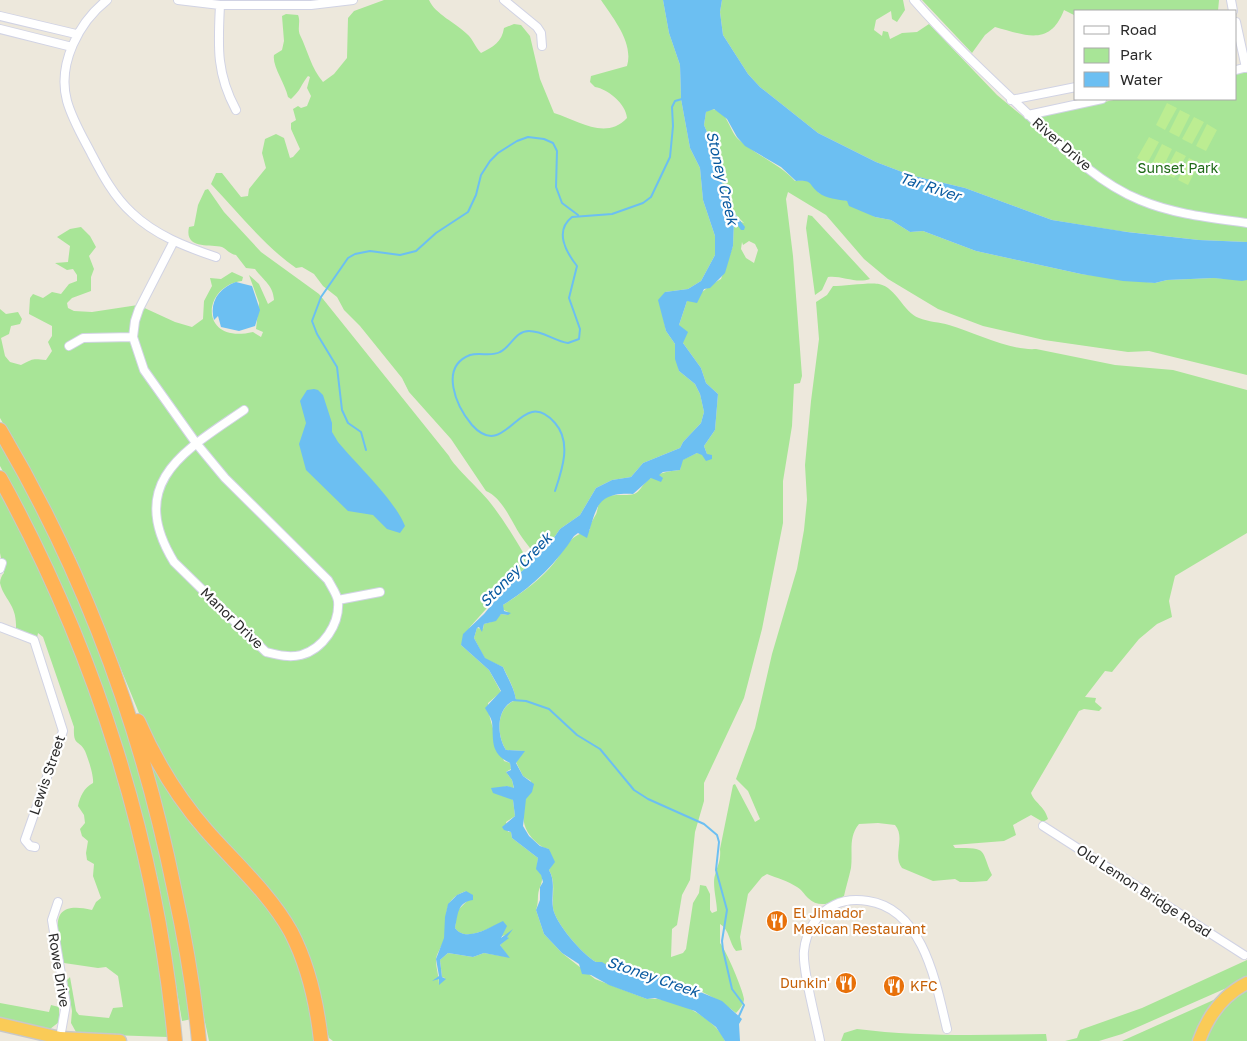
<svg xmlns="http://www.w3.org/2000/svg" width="1247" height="1041" viewBox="0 0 1247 1041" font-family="'Golos Text',sans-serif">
	<rect width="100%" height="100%" fill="#ede8dc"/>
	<path fill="#a8e597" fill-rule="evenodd" d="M384,0H429C435,14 456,23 467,34C473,39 475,47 481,53C493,47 502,42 504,28L514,24L521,25L530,36L540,79L554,113C578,120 605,141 627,118C626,104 608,89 595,87L590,82L591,76L627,66C634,43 613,18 601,0H663L669,33L680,65L681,99L690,148L700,168L703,200L715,236V255L701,281L688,289L665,292L663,316L666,331L675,344L679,371L695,384L700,394L704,412L701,423L683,442L680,448L643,463L631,477L612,480L596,488L580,515L560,529L551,542L538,550L535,555C529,546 520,536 515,526C508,514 500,497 486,491L451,439L409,392L402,378L360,326L344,310L337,297L323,286L314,274L302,267L296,268C263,245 239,213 211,184L216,173H222L241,197L248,196L249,189L266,168L262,153L265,139L276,134L284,138L290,158L293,157L300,149L291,129V123L296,120L293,109L298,106L301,108L307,106L311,96L307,88L310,77L308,76C300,86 302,89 291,99L288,97C285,83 272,66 274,55L282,50L284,41L282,16L286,14L298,15C301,22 297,28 300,35C308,51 311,68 323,82L334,74L347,58L348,18L354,11Z
		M722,0H903L905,10L897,22L892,19L891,11L876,20L874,30L882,36L883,31L888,32L890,39L902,33L917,32L929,24L997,95L1026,119L1118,99H1236V73L1247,71V242L1199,240L1119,231L1052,220L965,188L910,175L876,162L818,133L760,87L748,74L723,35L720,12Z
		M922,0H1219L1218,11H1076V16L1064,10C1050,47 1025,35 995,27L985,35L972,53Z
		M710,109C728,109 728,129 738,139C757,156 778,163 795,181L807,180L812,183L819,193L847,201L875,217L891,220L910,232L923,231L976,251L1081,274L1155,283L1167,280L1214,278L1247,280V375L1149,351L1128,352L1044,340L983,326L938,309L888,279L864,259L826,215L788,192L786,199L793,256L802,376L800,383L794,384L792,426L783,481V523L762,629L744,698L704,783V801L695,832L690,880L682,895L677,925L672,929L671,957L683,953L686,949L693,903L699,893L700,885L706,886L710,894V910L712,913L717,911C717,901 712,885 715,875C718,865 721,860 720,849L733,785L735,784L755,822L760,819L748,791L736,779L755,728L772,654L797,569L804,530L807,500L805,465L811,401L819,339L816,302L827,295L833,286C844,286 872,282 879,284C897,288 903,312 919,318C928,322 940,322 949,325C975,333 1011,351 1036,349L1115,365L1173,370L1247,390V533L1175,576L1169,601L1172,617L1157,624L1139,639L1112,672L1105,671L1085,697L1096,698L1095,702L1102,708L1099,711L1084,709L1079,711L1031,793C1035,804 1044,805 1048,819L1043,822L1031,815L1013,825L1016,835L1004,841L953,845L955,848C989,848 980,849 992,875L987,881L973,882H960L955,879L933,881L902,868C892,856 906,838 895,825L878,823L859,824C848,837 853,852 851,868C849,877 846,887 844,896C833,903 819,909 808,898C804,894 801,889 797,887C788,881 777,878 767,874L762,877L748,894L740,937L742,950L736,951C729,943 730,930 720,924V943C726,950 743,990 744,999C744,1004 739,1010 736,1013C703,986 658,974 617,970C609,969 605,962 596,962C583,955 555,923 553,908C552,895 556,882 549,870L552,865L549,849C543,848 539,845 535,841C516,823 524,803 531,781L523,776L516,762L524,751L506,750C496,734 496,707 516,700C514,687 508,678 503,667L485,659L474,638L477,628L483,629L484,624L491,622L501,614L508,615V612L502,609L503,605C521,594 541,579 554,563C567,547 568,536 590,530C590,523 592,522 595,516C598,512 597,506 600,502C608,491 624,497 634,494C640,492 642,485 647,481C656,473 669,471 680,470L682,460L697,453L707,454L704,446L715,430L718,394L706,383L701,368L683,343L679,325L687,301C701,295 707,286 721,279L733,246L734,219L744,223L735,214L726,196L724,185L719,179L715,151L704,125L706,112ZM749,241L755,244L758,250L754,263L746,258L741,249L742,242L743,245Z
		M208,189L224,212L261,252L319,294L449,456C454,467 482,491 492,505C506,523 518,544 530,564L511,581L470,627L461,645L489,670L501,692L488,703C488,721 499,742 504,761L510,763L511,769L506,772L512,780L514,789L507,786L500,788L501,796H508L513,800L515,816L506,822L508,832H511L512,838L538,858L537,868C545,877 542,881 539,890C537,896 539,902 536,910L544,934L562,953L595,979L647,999C673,997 714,1016 725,1041H333L329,1038L302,948L201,819L148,735L75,557L44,496L0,418V309L6,314L18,312L22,319L20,324L11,326L9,334L1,338L5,356L10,362L21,365C34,358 33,359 46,360L52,351L48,342L52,336V326L29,314L30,298L33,294L43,298L52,292L61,294L69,284L77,281V275L73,269L67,270L55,263L68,262L70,246L57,237L70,229L81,227L90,236L96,247L89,256L94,269L91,277V291L72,298L67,303L68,308L74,311L92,312L138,305L175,322L192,327L203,319L204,301L212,286L210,278L221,279L232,272L243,277L242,281C201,286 199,345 253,332L261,337L263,332L256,329L259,303L249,275L259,284L268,304L274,300C273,285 264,281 255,269L246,268L236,255C229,254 227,249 222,247C210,244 184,250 189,227L194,226L198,205L205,190ZM466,891L467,901L457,911L455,928C465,943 491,927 503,922L504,930L500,937L505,935L508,938L500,945L508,957L484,953L473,957L448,953L440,960L442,977L445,978L439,984C439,976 436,968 436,961C436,953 442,947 444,940C449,918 439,901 466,891Z
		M808,215L812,216L870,279C856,284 841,275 828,277L822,290L815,295L806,228Z
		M0,444C61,547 111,662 142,778C163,858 177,938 192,1019L182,1021L158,880L143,826L27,516L0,466Z
		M0,487L66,625L120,778L156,930L168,1037L81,1034L76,1032L71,1023L72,1011L67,980L70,977L76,1011L79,1015L109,1018L113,1008L123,1007L118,976L106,967L98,968L64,963C58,932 45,899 92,910L96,902L101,898L93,876L94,864L87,860L86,853L88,841L82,836L80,829L85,823L84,815L78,806C80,796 84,788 93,783C94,776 88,758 85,751C79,739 73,747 74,727L43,637L38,633L37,638L16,628C17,604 4,600 0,583C0,579 2,575 4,573L0,553Z
		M154,768L191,824L266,900L300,962L318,1041H209L151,769Z
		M1247,960V979L1122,1034L1099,1041H1065L1077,1038L1080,1030L1142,1008Z
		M1247,985V1041H1122Z
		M0,1003L49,1012L51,1005L59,1007V1022L50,1029H44L0,1019Z
		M857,1029C919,1037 984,1035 1046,1034L1047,1041H841L844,1033Z"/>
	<path fill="#bced92" d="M1167,103L1177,108L1165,130L1156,125Z
		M1180,110L1190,115L1179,137L1169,132Z
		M1194,117L1204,122L1192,144L1182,139Z
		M1207,124L1217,130L1206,151L1196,146Z
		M1149,137L1159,142L1147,164L1137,158Z
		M1162,144L1172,149L1161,171L1151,166Z
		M1176,151L1186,156L1174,178L1164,173Z
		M1189,158L1199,163L1188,185L1178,180Z"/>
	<path fill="#6cbff2" d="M663,0H722L720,12L723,35L748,74L760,87L818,133L876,162L910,175L965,188L1052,220L1127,232L1199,240L1247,242V280L1242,281L1214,278L1167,280L1155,283L1123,281L1081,274L976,251L923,231L910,232L891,220L875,217L849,206L847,201C839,200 825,198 819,193C807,184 814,180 796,181L781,167L745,146L737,137L727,119L714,109L706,112L704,125L715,151L719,179L724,185L726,196L735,214L745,227L744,230H741L734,220L733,246L725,273L710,288L704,289L697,303L687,301L679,325L688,332L683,343L701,368L706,383L718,394L715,430L704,446L707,454L712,455V459L706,461L702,455L697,453L683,460L680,470L663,472L659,475L663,478L661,482L651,478L633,494C595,492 597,509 587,538L578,533L574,536C556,564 531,588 503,605L504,611L511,613L508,615L501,614L496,621L484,624L482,632L479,627L477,628L474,638L485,658L503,667C508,679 514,687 516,700C496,706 496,735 506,750L525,751L516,763L523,776L534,784L532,792L526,799L523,826L529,836L540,846L549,849L555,862L549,870C556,882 551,895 553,908C555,923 583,955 596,962H602L615,970L653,974L676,982L722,1001L742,1019L739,1024L740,1041H725L716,1027L695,1011L655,998L647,999L609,985L591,975L582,974L579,964L562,953L544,934L536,910L540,900V887L543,882L541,875L536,869L538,858L512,838L511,832L504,830L502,827L515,816L513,800L493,793L491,788L507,786L514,788L512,780L506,772L511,770L510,763C489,753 494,739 492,722C491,717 487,712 485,708L501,691L489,670L461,645L463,634L484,614L511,581L530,564L538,550L551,542L560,529L580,515L596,488L612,480L631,477L643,463L680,448L683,442L701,423L704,412L700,394L695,384L679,371L675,359V344L666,331L658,300L665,292L688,289L701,281L715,255V236L703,200L700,168L690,148L681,99L680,65L669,33Z
		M236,282L252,286L260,310L255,326L239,331L221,327L218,316L214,320C209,302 219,288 236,282Z
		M314,389L318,390L323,395L332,423V432L338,442C357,465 395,500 405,526L400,533L387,529L373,515L348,511L306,470L299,444L306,423L300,401L307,390Z
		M466,891L473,895V900C457,902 458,915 455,928C466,943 490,927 503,921L507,926L501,938L513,929L507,937L509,938L500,945L510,958L484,953L473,957L448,953L440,960L442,977L446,979L439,985V979L432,981L439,976L436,959L444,938L445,917L448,904L457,895Z"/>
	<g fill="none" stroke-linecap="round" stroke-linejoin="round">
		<path stroke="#6cbff2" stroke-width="2" d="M366,450L361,432L348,423L342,410L337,367L317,334L312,321L321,297L348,258L355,254L370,251L400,255L416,251L436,233L468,212L476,195L481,175L490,161L498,153L517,141L528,137L544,139L553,143L557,151L556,187L562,203L578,215
			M555,491C562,470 572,442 555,423C520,383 507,464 472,425C456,406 439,367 470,355C480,352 491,357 500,352C511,347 515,331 529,331C543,331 555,341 568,343L579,339L580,329L569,298L577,266C566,252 554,231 572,217L612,214L643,203L651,197L670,157L673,126L672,107L675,101L682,99
			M512,700L526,701L549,709L577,735L600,749L634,790L648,799L704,824L717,835L719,842L716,870L727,910L722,941L723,950L732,989L744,1005L739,1016"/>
		<g stroke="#d1d3e4" stroke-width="10">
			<path id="minor" d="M107,0C79,22 57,64 67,101C72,119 82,136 91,153C102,174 114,197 132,213C155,235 186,247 216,257
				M178,0L220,5H311L353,0
				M504,0L537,27L541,33L542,46
				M914,0C950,41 990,78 1029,115C1063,147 1096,182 1140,200C1173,214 1212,218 1247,223
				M1231,0L1233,11
				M220,5C218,46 216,73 236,110
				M0,16L76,34
				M1236,22L1246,68
				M0,29L72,47
				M1236,70L1247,67
				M1011,100L1076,87
				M1028,115L1102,99
				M174,241L139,309L135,321L133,337L144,370L196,443L225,478L328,580C331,586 337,594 338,601C340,624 323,649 301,655C289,658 278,655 266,652L174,562C125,482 186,450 244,410
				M69,346L83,338L133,337
				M0,569L2,563
				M338,600L380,592
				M0,627L34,640L63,731L25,840L30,846L35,847
				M1043,826L1244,955
				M58,902L52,920L66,1004L60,1038
				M820,1041C816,1020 802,969 804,951C806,931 817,913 834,905C844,900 856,899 868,901C923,909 936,983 947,1029"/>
		</g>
		<g stroke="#c8c8c8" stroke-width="15">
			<path id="trunk" d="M0,1024L60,1038L120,1041
				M1199,1041C1208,1016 1223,995 1247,983"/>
		</g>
		<g stroke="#c8c8c8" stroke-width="16">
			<path id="motorway" d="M0,430C84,572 141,726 174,888C185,938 194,990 199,1041
				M0,478C96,652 156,843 175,1041
				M138,721C155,760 178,798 206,830C234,862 270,894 291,932C308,965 317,1004 321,1041"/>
		</g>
		<use href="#minor" stroke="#fff" stroke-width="8"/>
		<use href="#trunk" stroke="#facb57" stroke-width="12"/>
		<use href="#motorway" stroke="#ffb355" stroke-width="14"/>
	</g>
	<defs>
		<g id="restaurant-disc" transform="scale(1.125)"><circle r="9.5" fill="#e8710a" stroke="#fff"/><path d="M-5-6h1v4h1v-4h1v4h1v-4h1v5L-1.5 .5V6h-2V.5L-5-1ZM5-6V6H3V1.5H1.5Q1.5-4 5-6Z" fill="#fff"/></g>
	</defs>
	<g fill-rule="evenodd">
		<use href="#restaurant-disc" x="777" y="921"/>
		<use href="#restaurant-disc" x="846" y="983"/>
		<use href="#restaurant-disc" x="894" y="986"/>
	</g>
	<g text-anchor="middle" stroke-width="4.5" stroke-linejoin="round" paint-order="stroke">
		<g font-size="14" fill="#2b2b2b" stroke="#fff">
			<text transform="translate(1062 144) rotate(41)" y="5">River Drive</text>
			<text transform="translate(232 618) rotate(44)" y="5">Manor Drive</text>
			<text transform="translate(47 775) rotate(-71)" y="5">Lewis Street</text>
			<text transform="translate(1144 891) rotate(33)" y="5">Old Lemon Bridge Road</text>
			<text transform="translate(59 970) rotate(81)" y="5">Rowe Drive</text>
		</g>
		<g font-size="14" fill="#1f6a18" stroke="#fff">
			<text x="1178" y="173">Sunset Park</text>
		</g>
		<g font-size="14" fill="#c56008" stroke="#fff" text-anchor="start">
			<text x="793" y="918">El Jimador<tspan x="793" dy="16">Mexican Restaurant</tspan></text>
			<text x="830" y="988" text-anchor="end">Dunkin'</text>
			<text x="910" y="991">KFC</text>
		</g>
		<g font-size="15" font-style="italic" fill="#095aa0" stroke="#fff">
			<text transform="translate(722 178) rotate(77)" y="5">Stoney Creek</text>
			<text transform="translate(930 187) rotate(18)" y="5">Tar River</text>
			<text transform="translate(516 570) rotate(-46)" y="5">Stoney Creek</text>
			<text transform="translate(653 977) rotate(19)" y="5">Stoney Creek</text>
		</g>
	</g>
	<rect x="1074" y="10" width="162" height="90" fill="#ffffff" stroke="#aaaaaa"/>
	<rect x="1084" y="26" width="25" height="8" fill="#ffffff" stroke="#aaaaaa"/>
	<text x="1120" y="35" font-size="15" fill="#2b2b2b">Road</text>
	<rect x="1084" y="48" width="25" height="15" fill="#a8e597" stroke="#aaaaaa"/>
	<text x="1120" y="60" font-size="15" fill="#2b2b2b">Park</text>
	<rect x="1084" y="72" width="25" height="15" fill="#6cbff2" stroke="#aaaaaa"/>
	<text x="1120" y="85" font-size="15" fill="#2b2b2b">Water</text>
</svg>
